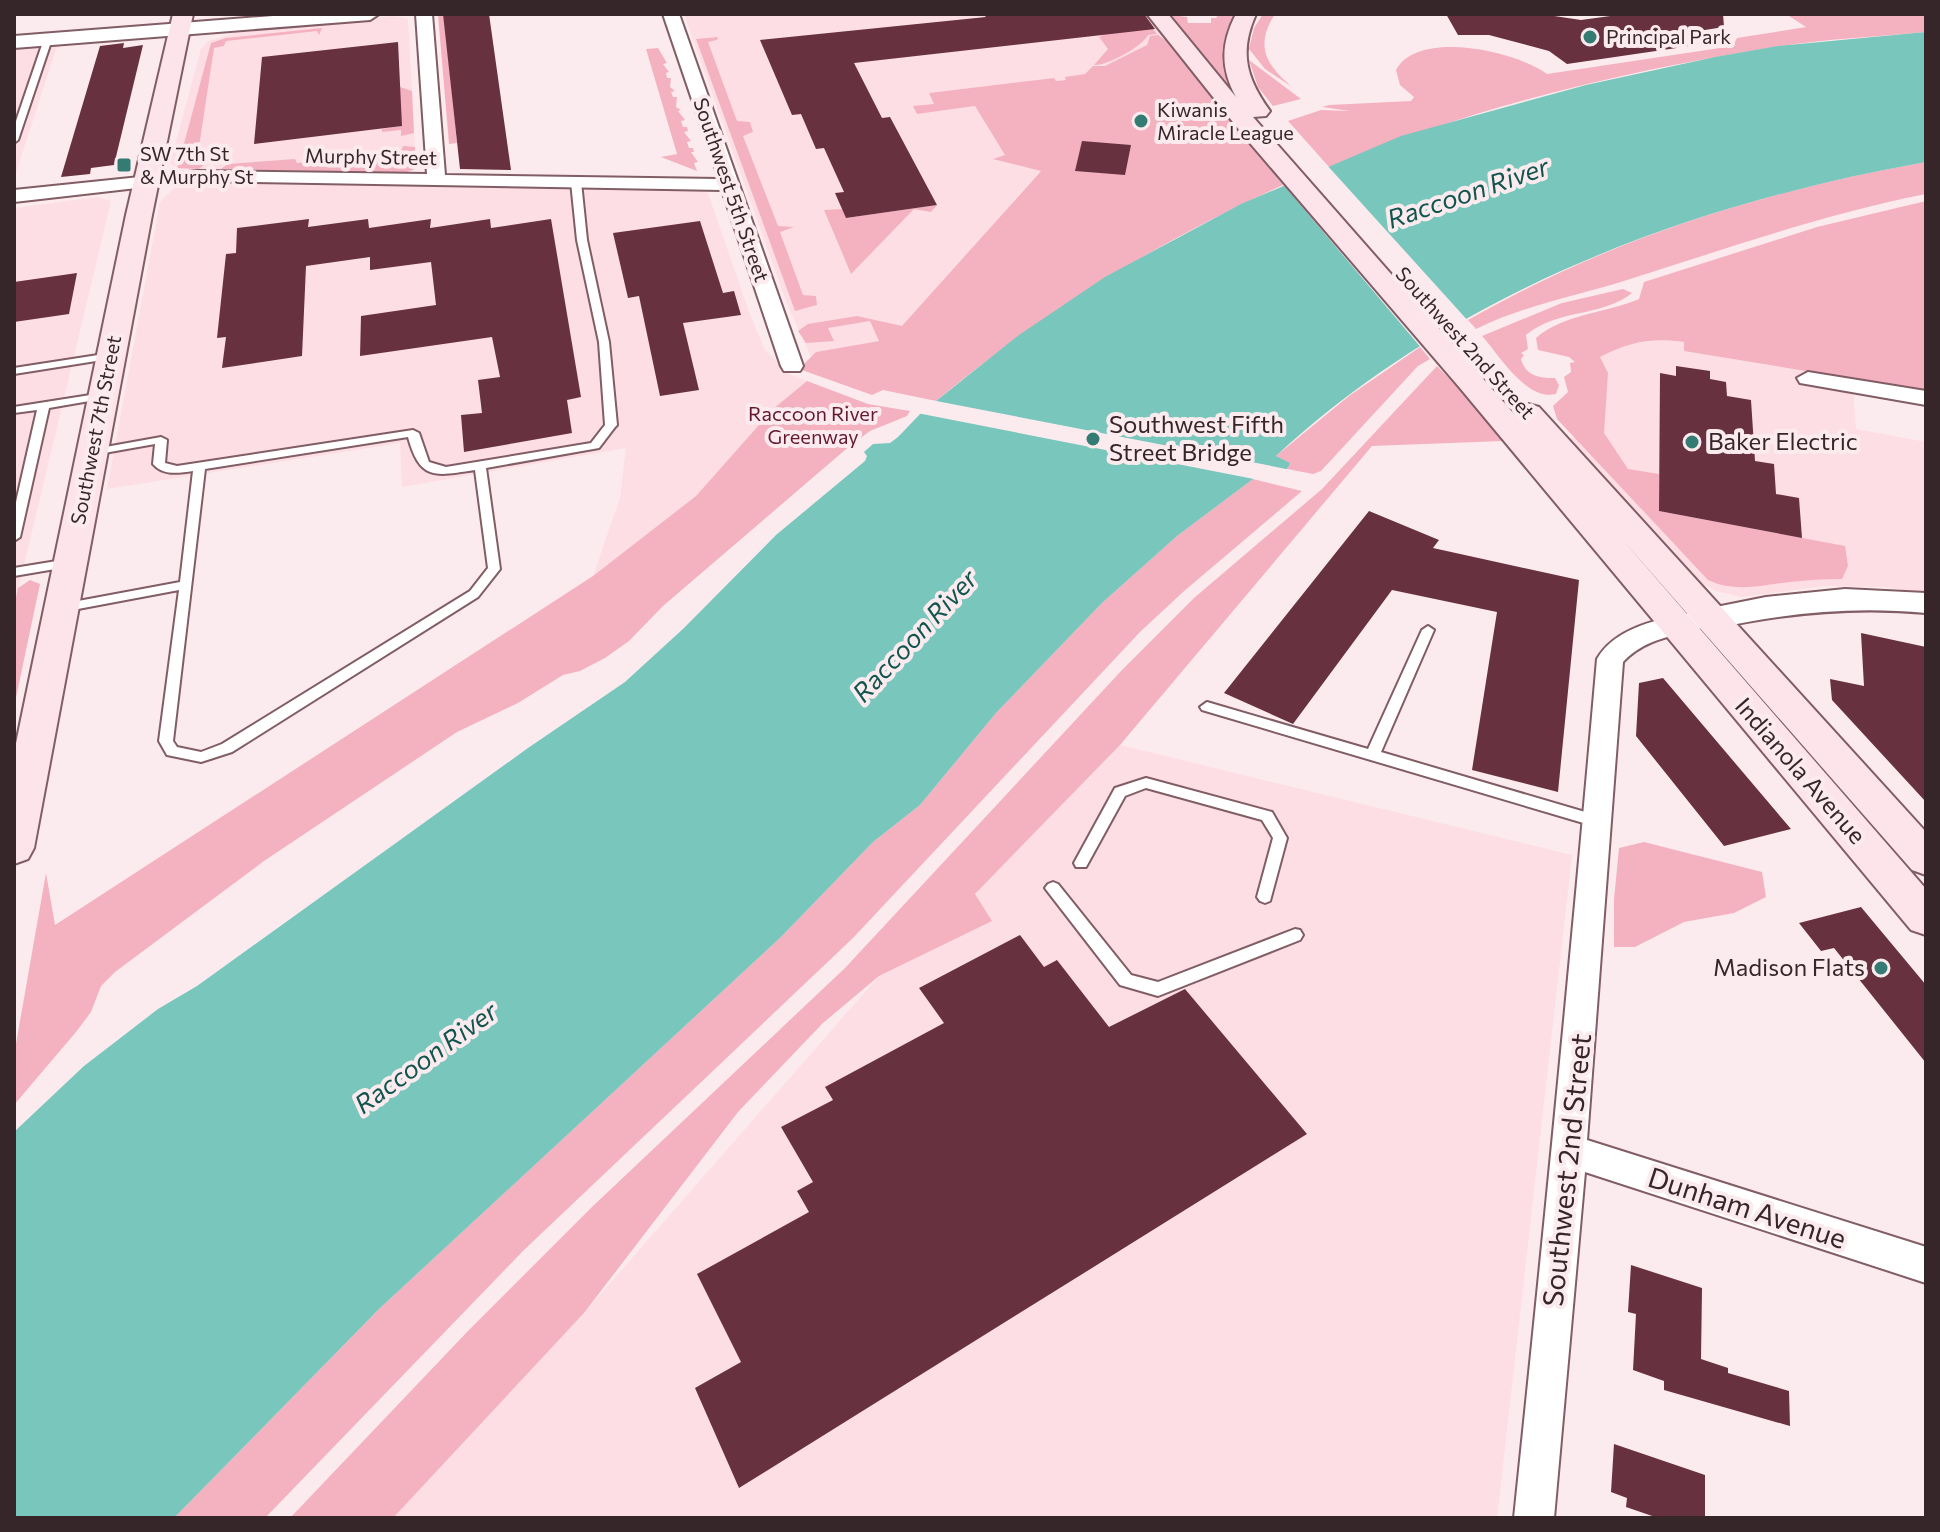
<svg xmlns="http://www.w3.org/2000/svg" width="1940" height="1532" viewBox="0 0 1940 1532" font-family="Commissioner,sans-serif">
	<rect width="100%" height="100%" fill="#fcebee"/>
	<path fill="#fddee4" d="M684,14H1147L1165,40L1149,37L1147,45L1108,65L1093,66L1085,74L1066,77L1067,80L1056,81L1054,78L929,93L939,111L975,106L1006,156L994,158L1041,170L902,327L873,320L879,341L816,352L812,359L787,304Z
		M393,16L408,19L416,167L413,171L399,173L181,169L170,164L201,49L208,41L235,33Z
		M65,44L56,49L14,179V47Z
		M204,182L696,190L708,193L749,312L765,350L789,374L807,381L773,409L696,496L593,576L620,498L626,448L402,487L400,443L107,489L160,202L174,188Z
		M97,197L111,201L14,607V208Z
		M1658,339L1684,342L1685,351L1852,379L1856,429L1926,442V593L1882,587L1825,586L1742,597L1716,591L1696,581L1564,439L1603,432L1600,357L1623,346Z
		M1120,745L1572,855L1497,1518H393L584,1313L879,976L991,921L974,895Z"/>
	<path fill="#f4b2c0" d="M1141,14L1157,34L1148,35C1143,46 1107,66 1094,65L1108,49L1099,37Z
		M1144,14H1147L1283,185C1157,242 1043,312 936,401L883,390L872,395L799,369L816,352L879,341L870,321L828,328L834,341L806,343L798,331L808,324L857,316L902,326L1041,171L993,159L1005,155L975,106L917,114L913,106L934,104L929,93L1054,78L1056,81L1066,80L1065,77L1085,74L1093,66H1105L1147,45L1150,36L1158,35L1165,40Z
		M1165,14L1187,17L1188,23H1211V18H1216L1219,14H1236C1217,48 1222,74 1243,106Z
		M1263,14H1275C1255,45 1265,64 1292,87L1265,69L1249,49L1254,28Z
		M1786,14H1926V32C1876,37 1824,39 1775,47C1623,71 1470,108 1329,167L1288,121L1321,110L1350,111L1322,107L1329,105L1411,101L1414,97L1400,85L1396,70C1418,29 1516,51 1547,74L1733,46L1737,38L1806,27Z
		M438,15H444L457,143L449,144Z
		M322,28L319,35L317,31L226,41L224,46L214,48L197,160L207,162L199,169L174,168L178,166L211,43L226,38Z
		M718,37L717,40L708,42L737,121L750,122L753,132L743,136L778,226L794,227L780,232L803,295L816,296L817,305L795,311L696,39Z
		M658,48L667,63L663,64L669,72L666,73L667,78H671L670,87L675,91L671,92L673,97H677L676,107L681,110L678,111L685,120L681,121L683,127H687L688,131L684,132L691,141L687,142L689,148H693L694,152H691L698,162L694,163L697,171L661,157L677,154L646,49Z
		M1249,60L1301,99L1273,106L1258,87Z
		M400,87L412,91L414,133L401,136V130L382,132V129L400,126Z
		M403,146L415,147V169L404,173L221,169L228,164L295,159L297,163L401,152Z
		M1926,162V194C1824,214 1726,249 1627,280C1573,297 1528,304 1476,329L1468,320C1609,239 1766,190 1926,162Z
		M1926,201V391L1684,351V342C1653,337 1628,342 1600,357L1608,373L1604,433L1628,469L1659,474V511L1845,546L1848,566L1842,579C1824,579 1807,580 1790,582C1761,585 1736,593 1708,580L1557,419L1553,406L1568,392L1564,377L1571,372L1570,363L1575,362L1569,357L1538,350L1536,338C1563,314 1606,313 1639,299L1644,282L1817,227Z
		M937,205L931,212L914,209L851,274L824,210L842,209L846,218Z
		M1623,289L1632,293C1602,317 1557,309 1526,335L1528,349L1521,353L1524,355L1521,359C1526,377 1541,378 1555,378L1559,385L1556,394C1526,401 1500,356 1482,336L1562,303Z
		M1420,347L1430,359L1418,366L1321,471L1313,474L1287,469L1289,463L1276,456L1349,396Z
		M1437,366L1482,413L1503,441L1372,446L1120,745L975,894L992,921L879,976L823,1023L738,1112L584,1313L393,1518H290L467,1332L593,1206L845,968L1122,670L1194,598L1322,489Z
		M807,381L868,404L910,411L907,416L870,431L845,450L663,606L629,641L605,658L580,671L563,675L518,703L457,732L264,861L115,972L101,986L91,1012L76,1032L14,1105V1055L46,873L55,925L593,576L696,496L773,409Z
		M1253,479L1302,491L1183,592L1140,632L853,938L524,1250L265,1518H174L379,1309L781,937L873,842L920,805L996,713L1102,603L1177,536Z
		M30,580L40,584L14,707V607L18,588Z
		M1644,842L1762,872L1766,897L1734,913L1684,922L1635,947H1614V899L1619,848Z"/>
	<path fill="#78c6bc" d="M1926,32V162C1693,203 1452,292 1276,456L1290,463L1287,469L1268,470L1253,479L1177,536L1102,603L996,713L920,805L873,842L781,937L379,1309L174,1518H14V1132L84,1066L158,1009L197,986L528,748L625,682L684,628L776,535L865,461L867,456L864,452L873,444L890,443L898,437L921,413L1019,335L1105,277L1241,204L1401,136L1586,85L1715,57L1778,46Z"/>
	<path fill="#fcebee" d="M1326,164L1470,323L1423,350L1281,182Z
		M931,400L1267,465L1291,470L1288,473L1269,474L1259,480L917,413Z"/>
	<path fill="#673140" d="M443,14H489L511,170L460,169Z
		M983,14H1144L1155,29L854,63L882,118L890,117L937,205L846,218L835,193L844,192L824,148L816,149L801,114L792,115L760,40L986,17Z
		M1446,14H1541L1581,20L1625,14H1723L1724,27L1679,34L1697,45L1567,64L1549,51L1489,35H1458Z
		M398,42L402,126L254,144L262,57Z
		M124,43L123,48L143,45L114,165L91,168L90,174L61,177L100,46Z
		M1082,141L1131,145L1125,175L1075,171Z
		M309,219L308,227L368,219L369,228L431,219L430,228L490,219L491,228L551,219L581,397L567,400L572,433L464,452L461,415L482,413L478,380L500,377L492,337L360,356L361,316L436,305L431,262L370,270V257L306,266L302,356L222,368L226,337L217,338L226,254L236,253L237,228Z
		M700,221L723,293L734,291L741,315L683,323L699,390L660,396L639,296L628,298L613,233Z
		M77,273L69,314L14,322V282Z
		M1676,366L1710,371V379L1726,382L1727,396L1751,400L1755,461L1774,464L1776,494L1799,498L1802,538L1659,511L1660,373L1676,376Z
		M1369,511L1439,540L1433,548L1579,580L1558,792L1472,770L1497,612L1392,590L1293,724L1224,693Z
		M1861,633L1926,647V802L1832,700L1830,679L1864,686Z
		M1663,678L1791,829L1724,846L1636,736L1639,683Z
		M1861,907L1926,985V1063L1834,948L1821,951L1799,923Z
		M1020,935L1044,967L1057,960L1109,1027L1185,989L1307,1134L739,1488L695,1388L741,1362L697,1274L809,1212L797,1191L813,1182L781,1127L833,1100L825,1087L944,1023L919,988Z
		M1631,1265L1702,1288L1701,1359L1728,1368V1373L1789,1391L1790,1426L1664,1390V1381L1633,1370L1636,1314L1628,1312Z
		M1614,1444L1705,1475V1518H1658L1626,1507L1627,1498L1611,1492Z"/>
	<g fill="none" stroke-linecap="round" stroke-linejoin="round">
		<g stroke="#815d65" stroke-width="4">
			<path id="service" d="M48,37L52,39L18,140L14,143V127L44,39Z
				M576,179L581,182L587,240L609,342L617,425L615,427L599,448L486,468L500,569L478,597L232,752L201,762L167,755L159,741L179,590L62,612L56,608L62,604L180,582L193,471C179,473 163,476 153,464L155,444L93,455L89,454V450L161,437L167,440L165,463L177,466L413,430L419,433L429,462L446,467L591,443L605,425L599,342L577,240L571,182ZM408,437C420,481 435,476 475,470L488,568L470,591L222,744L201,752L177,747L173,741L205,469Z
				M111,353L116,356L115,358L14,374V368Z
				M103,393L107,394V398L49,408L20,537L14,541V511L37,410L14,413V407Z
				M69,559L73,560L75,563L73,566L14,576V568Z
				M1428,626L1434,630L1381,752L1602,817L1604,821L1602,825L1597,827L1202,710L1200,707L1207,702L1368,749L1422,630Z
				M1146,778L1272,812L1287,838L1270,901L1265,903L1260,901L1257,897L1273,838L1262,820L1146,788L1125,796L1086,867H1076L1074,863L1115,788Z
				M1053,882L1058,884L1131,975L1158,982L1295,929L1300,930L1303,935L1300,940L1158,996L1120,985L1048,892L1045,888L1048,884Z"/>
		</g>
		<g stroke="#815d65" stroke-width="4">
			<path id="minor" d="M416,14H432L445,175L719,179L663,14H679L803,366L800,371H784L781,366L722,190L198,181L14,202V190L198,171L427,174Z
				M1808,372L1926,391V405L1800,383L1797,378Z
				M1696,612L1705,615L1709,621L1705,627C1675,636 1645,638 1623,662L1587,1140L1926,1247V1283L1585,1172L1554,1518H1514C1544,1231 1572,947 1597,659C1616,626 1661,619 1696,612Z"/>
		</g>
		<g stroke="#815d65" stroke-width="4">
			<path id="tertiary" d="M298,14H379L370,20L14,48V36Z
				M1845,589L1926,593V613C1853,606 1784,613 1712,629L1701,626L1697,618L1701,610L1766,597Z"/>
		</g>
		<g stroke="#815d65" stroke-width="4">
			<path id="secondary" d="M173,14H193L152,215L34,848L28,859L14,864V753L126,215Z
				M1147,14H1168L1236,97C1220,68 1221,43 1236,14H1256C1239,52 1246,78 1270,111L1266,116L1253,117L1515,415L1517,407L1528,404L1539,407L1926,832V875L1912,870L1621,538L1926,889V935L1911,930L1460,388L1244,136Z"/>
		</g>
		<use href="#service" fill="#fff" fill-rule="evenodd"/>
		<use href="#minor" fill="#fff" fill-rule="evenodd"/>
		<use href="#tertiary" fill="#fff" fill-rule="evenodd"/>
		<use href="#secondary" fill="#fce4ea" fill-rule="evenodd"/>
	</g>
	<g fill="#347b73" stroke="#fcebee" stroke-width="3">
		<circle cx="1590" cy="37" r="8"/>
		<circle cx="1141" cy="121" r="8"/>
		<rect x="116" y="157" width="16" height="16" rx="4"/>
		<circle cx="1093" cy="439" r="8"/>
		<circle cx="1692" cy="442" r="8"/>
		<circle cx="1881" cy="968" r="8"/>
	</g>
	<g text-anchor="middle" stroke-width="8" stroke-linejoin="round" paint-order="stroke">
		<g font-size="20" fill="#36262a" stroke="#fcebee" text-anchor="start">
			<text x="1606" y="44">Principal Park</text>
			<text x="1157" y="117">Kiwanis<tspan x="1157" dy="23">Miracle League</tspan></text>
			<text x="140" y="161">SW 7th St<tspan x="140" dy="23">&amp; Murphy St</tspan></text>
		</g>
		<g font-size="20" fill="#36262a" stroke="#fcebee">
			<text transform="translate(371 157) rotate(1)" y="7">Murphy Street</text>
			<text transform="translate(731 190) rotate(71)" y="7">Southwest 5th Street</text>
			<text transform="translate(1465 343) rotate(48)" y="7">Southwest 2nd Street</text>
			<text transform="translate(96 430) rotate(-79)" y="7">Southwest 7th Street</text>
		</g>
		<g font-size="20" fill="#631831" stroke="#fcebee">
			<text x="813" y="421">Raccoon River<tspan x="813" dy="23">Greenway</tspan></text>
		</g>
		<g font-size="24" fill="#36262a" stroke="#fcebee" text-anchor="start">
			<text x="1109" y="433">Southwest Fifth<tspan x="1109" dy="28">Street Bridge</tspan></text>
			<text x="1708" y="450">Baker Electric</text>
			<text x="1865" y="976" text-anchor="end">Madison Flats</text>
		</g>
		<g font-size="24" fill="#36262a" stroke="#fcebee">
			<text transform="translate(1800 771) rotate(49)" y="8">Indianola Avenue</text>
		</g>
		<g font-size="26" font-style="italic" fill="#11554f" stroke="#fcebee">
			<text transform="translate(1468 193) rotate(-19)" y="9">Raccoon River</text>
			<text transform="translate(915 636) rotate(-47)" y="9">Raccoon River</text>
			<text transform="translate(426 1058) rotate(-36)" y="9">Raccoon River</text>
		</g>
		<g font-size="28" fill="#36262a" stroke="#fcebee">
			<text transform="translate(1567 1170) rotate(-84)" y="10">Southwest 2nd Street</text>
			<text transform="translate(1747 1208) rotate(18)" y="10">Dunham Avenue</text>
		</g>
	</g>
	<rect width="1940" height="1532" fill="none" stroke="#36262a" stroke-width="32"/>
</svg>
